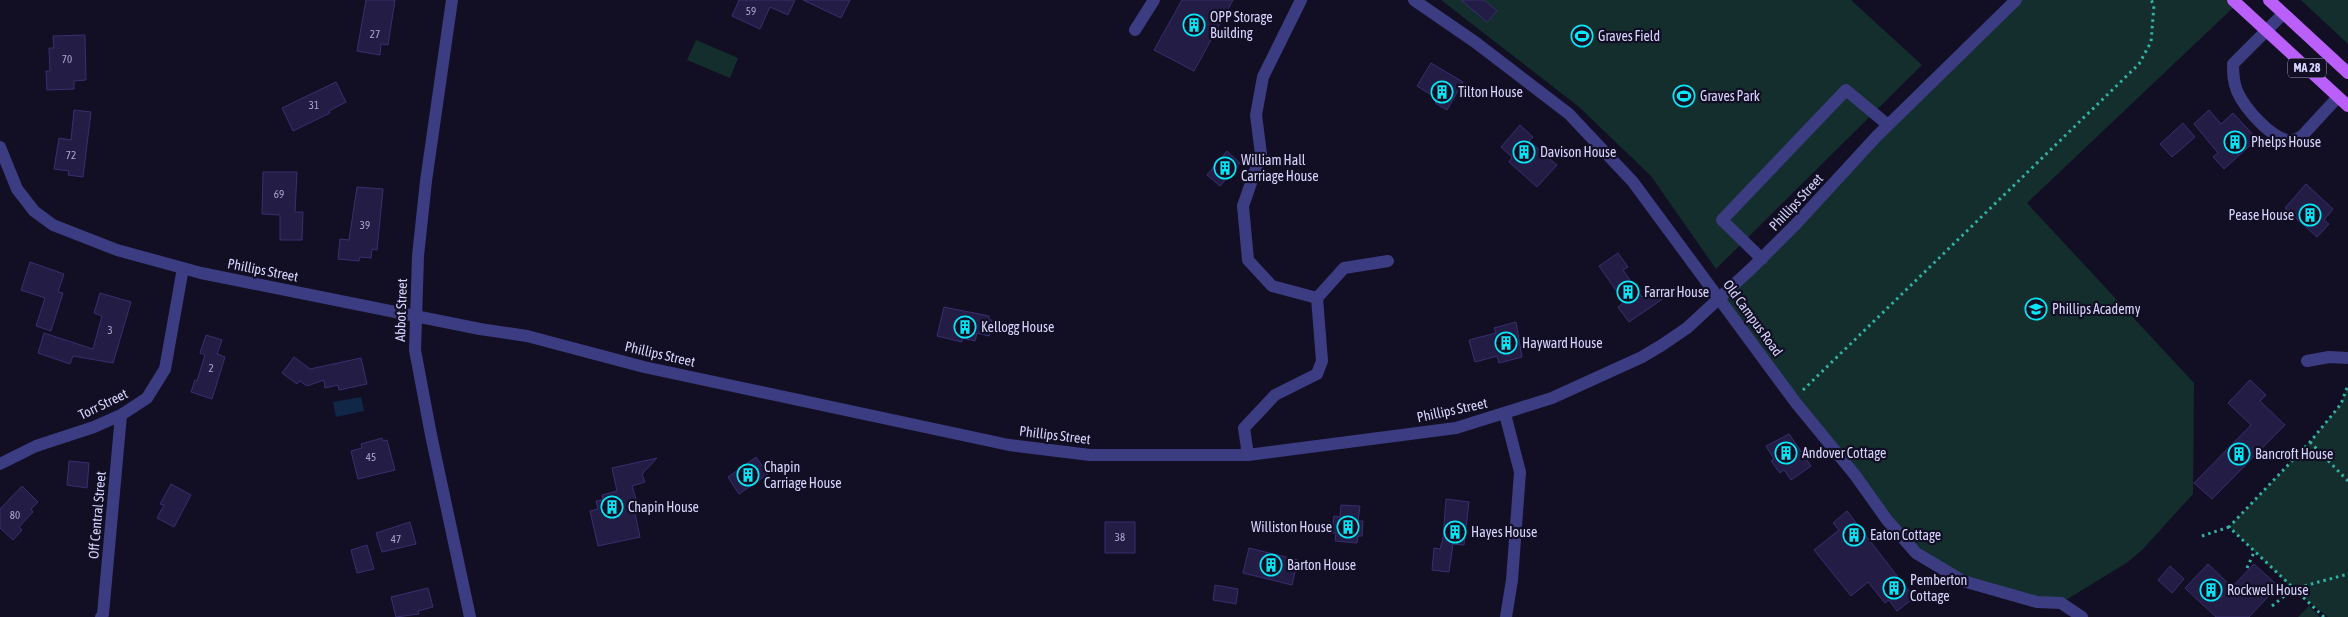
<svg xmlns="http://www.w3.org/2000/svg" width="2348" height="617" viewBox="0 0 2348 617" font-family="'Asap Condensed',sans-serif">
	<rect width="100%" height="100%" fill="#120f24"/>
	<path fill="#132e2c" d="M1441,0H1851L1922,65L1716,269L1651,176L1578,106Z
		M2008,0H2233L2237,4L2027,203L2194,383L2193,494L2143,549L2128,562L2061,603L1963,581L1916,553L1720,299Z
		M2301,0H2348V44Z
		M696,40L738,58L730,78L687,60Z
		M2348,385V617H2328L2293,589L2229,527L2310,442L2341,404Z
		M2309,606L2320,617H2298Z"/>
	<path fill="#102748" d="M361,397L364,411L336,417L333,402Z"/>
	<path fill="#231c44" stroke="#392f70" d="M366,0H395L388,45L381,44L380,55L357,51Z
		M739,0H795L788,15L770,7L760,29L732,16Z
		M803,0H850L841,18Z
		M1182,0H1233L1194,71L1154,50Z
		M1461,0H1484L1497,11L1487,22Z
		M85,35L86,80L74,81V89L47,90L46,71H50L49,48H54L53,36Z
		M1431,63L1463,82L1447,110L1435,103L1438,99L1417,86Z
		M336,82L346,102L329,111L330,113L293,131L282,108Z
		M74,110L91,112L83,177L68,175L69,171L54,169L59,138L71,140Z
		M2209,110L2221,124L2233,113L2257,139L2224,169L2213,157L2218,153L2194,124Z
		M2183,123L2195,137L2172,157L2160,144Z
		M1520,125L1533,137L1529,141L1557,165L1537,187L1509,162L1512,157L1501,147Z
		M1227,151L1240,163L1220,186L1207,175Z
		M263,172H297L295,212H303L302,240H280V215L262,214Z
		M2306,184L2333,209L2324,220L2329,224L2317,237L2285,208Z
		M357,187L383,189L377,250L372,249L371,258L360,257L359,261L338,259L340,239L349,240Z
		M1618,253L1628,267L1623,270L1642,297L1656,287L1664,298L1629,322L1618,307L1624,302L1599,266Z
		M30,262L64,274L58,292L63,293L51,331L36,326L45,298L21,290Z
		M100,293L131,302L113,363L73,356L70,364L38,353L44,333L93,349L102,316L94,313Z
		M944,307L989,316V320H992L989,336L977,333L975,341L962,338V342L937,336Z
		M1516,322L1522,357L1499,363L1497,356L1475,362L1469,340L1496,333L1494,328Z
		M206,335L222,340L217,354L225,357L212,399L191,392L195,380L197,381L205,355L200,353Z
		M294,357L310,369L361,358L367,384L339,390L338,385L325,388L324,380L307,386L300,381L297,384L282,373Z
		M2250,380L2266,395L2260,401L2285,425L2212,499L2194,483L2251,425L2228,403Z
		M1789,434L1811,466L1791,480L1784,470L1780,473L1771,461L1774,459L1766,446Z
		M382,438L383,441L387,440L395,470L358,479L351,451L362,448L361,444Z
		M756,457L768,474L739,494L728,477Z
		M657,458L642,474L645,482L632,486L637,502L633,503L640,537L598,546L590,511L598,509L596,501L603,500L602,495L617,491L612,468Z
		M69,461L89,463L87,488L67,485Z
		M171,484L191,495L174,527L157,518L164,505L160,504Z
		M22,486L38,502L31,509L33,512L19,527L22,530L13,540L0,528V509Z
		M1446,499L1469,502L1464,545L1453,544L1449,572L1432,570L1434,548L1440,549L1443,539Z
		M1341,505L1360,506L1358,521H1363L1362,536H1358L1357,543L1335,541L1336,533H1332L1334,516L1340,517Z
		M1847,511L1914,598L1897,611L1889,600L1885,603L1868,582L1851,596L1814,550L1839,530L1833,523Z
		M410,522L416,544L382,552L376,533Z
		M1105,522H1135V553H1105Z
		M367,545L374,569L357,573L351,550Z
		M1249,548L1298,560L1292,585L1243,573Z
		M2208,564L2232,587L2254,564L2278,586L2249,617H2216L2185,588Z
		M2170,566L2184,579L2172,593L2158,580Z
		M1215,585L1238,589L1236,604L1213,600Z
		M428,588L433,607L418,611L419,614L396,617L391,597Z"/>
	<g fill="none" stroke-linecap="round" stroke-linejoin="round">
		<path stroke="#33b2a6" stroke-width="3" stroke-dasharray="2.5 4" stroke-linecap="butt" d="M1803,390L2139,64L2151,42L2154,5L2151,0
			M2310,442L2348,481
			M2202,536L2229,527
			M2247,568L2255,550
			M2272,606L2293,589L2348,574
			M2324,617L2229,527L2310,442L2341,404L2348,385"/>
		<path stroke="#3c3c82" stroke-width="12" d="M452,0L426,181L418,256L415,350L431,435L470,617
			M1301,0L1263,77L1256,115L1261,154L1243,206L1248,260L1272,286L1317,298L1344,268L1388,261
			M1414,0L1475,42L1569,114L1633,182L1796,403L1855,475L1887,520L1916,553L1963,581L2037,602L2061,603L2082,617
			M2283,14L2233,64C2233,73 2233,81 2237,91C2245,109 2272,140 2292,141L2302,136L2338,97
			M1135,30L1154,0
			M0,147L17,189L34,211L53,225L117,250L201,273L480,329L527,336L644,367L1009,445L1090,455H1248L1456,428L1552,398L1642,357L1662,345L1687,328L1752,268L1796,224L1876,137L2016,0
			M1762,259L1722,220L1846,90L1888,125
			M2307,361L2329,357L2348,358
			M1505,414L1520,472L1512,580L1506,617
			M1248,455L1244,428L1275,395L1317,374L1322,361L1317,298
			M0,464L36,446L94,427L121,415L147,398L165,369L183,268
			M101,617L103,614L121,415"/>
		<path stroke="#ba5ffa" stroke-width="12" d="M2233,0L2348,106
			M2269,0L2348,73"/>
	</g>
	<defs>
		<g id="building-ring" transform="scale(1.125)"><circle r="9.5" fill="#120f24" stroke="#08e6f5" stroke-width="1.5"/><path d="M-4-6H4V6H1V3H-1V6H-4ZM-2.5-4.3h1.7v1.8h-1.7ZM.8-4.3h1.7v1.8H.8ZM-2.5-1h1.7V.8h-1.7ZM.8-1h1.7V.8H.8Z" fill="#08e6f5"/></g>
		<g id="stadium-ring" transform="scale(1.125)"><circle r="9.5" fill="#120f24" stroke="#08e6f5" stroke-width="1.5"/><path d="M0-5a6.5 5 0 1 0 0 10a6.5 5 0 1 0 0-10ZM-3.5-1.8h7v3.6h-7Z" fill="#08e6f5"/></g>
		<g id="school-ring" transform="scale(1.125)"><circle r="9.5" fill="#120f24" stroke="#08e6f5" stroke-width="1.5"/><path d="M0-5L7-2L0 1L-7-2ZM-4 1L0 2.5L4 1V4Q0 6-4 4Z" fill="#08e6f5"/></g>
	</defs>
	<g fill-rule="evenodd">
		<use href="#building-ring" x="1194" y="25"/>
		<use href="#stadium-ring" x="1582" y="36"/>
		<use href="#building-ring" x="1442" y="92"/>
		<use href="#stadium-ring" x="1684" y="96"/>
		<use href="#building-ring" x="2235" y="142"/>
		<use href="#building-ring" x="1524" y="152"/>
		<use href="#building-ring" x="1225" y="168"/>
		<use href="#building-ring" x="2310" y="215"/>
		<use href="#building-ring" x="1628" y="292"/>
		<use href="#school-ring" x="2036" y="309"/>
		<use href="#building-ring" x="965" y="327"/>
		<use href="#building-ring" x="1506" y="343"/>
		<use href="#building-ring" x="1786" y="453"/>
		<use href="#building-ring" x="2239" y="454"/>
		<use href="#building-ring" x="748" y="475"/>
		<use href="#building-ring" x="612" y="507"/>
		<use href="#building-ring" x="1348" y="527"/>
		<use href="#building-ring" x="1455" y="532"/>
		<use href="#building-ring" x="1854" y="535"/>
		<use href="#building-ring" x="1271" y="565"/>
		<use href="#building-ring" x="1894" y="588"/>
		<use href="#building-ring" x="2211" y="590"/>
	</g>
	<g text-anchor="middle" stroke-width="4.5" stroke-linejoin="round" paint-order="stroke">
		<g font-size="11" fill="#aaa6d0">
			<text x="751" y="15">59</text>
			<text x="375" y="38">27</text>
			<text x="67" y="63">70</text>
			<text x="314" y="109">31</text>
			<text x="71" y="159">72</text>
			<text x="279" y="198">69</text>
			<text x="365" y="229">39</text>
			<text x="110" y="334">3</text>
			<text x="211" y="372">2</text>
			<text x="371" y="461">45</text>
			<text x="15" y="519">80</text>
			<text x="1120" y="541">38</text>
			<text x="396" y="543">47</text>
		</g>
		<rect fill="#120f24" stroke="#9c99bd" stroke-width="1" x="2288" y="58.5" width="38" height="19" rx="4"/>
		<g font-size="12" font-weight="bold" fill="#d7d4fe">
			<text x="2307" y="72">MA 28</text>
		</g>
		<g font-size="14" fill="#d7d4fe" stroke="#120f24" text-anchor="start">
			<text x="1210" y="22">OPP Storage<tspan x="1210" dy="16">Building</tspan></text>
			<text x="1598" y="41">Graves Field</text>
			<text x="1458" y="97">Tilton House</text>
			<text x="1700" y="101">Graves Park</text>
			<text x="2251" y="147">Phelps House</text>
			<text x="1540" y="157">Davison House</text>
			<text x="1241" y="165">William Hall<tspan x="1241" dy="16">Carriage House</tspan></text>
			<text x="2294" y="220" text-anchor="end">Pease House</text>
			<text x="1644" y="297">Farrar House</text>
			<text x="2052" y="314">Phillips Academy</text>
			<text x="981" y="332">Kellogg House</text>
			<text x="1522" y="348">Hayward House</text>
			<text x="1802" y="458">Andover Cottage</text>
			<text x="2255" y="459">Bancroft House</text>
			<text x="764" y="472">Chapin<tspan x="764" dy="16">Carriage House</tspan></text>
			<text x="628" y="512">Chapin House</text>
			<text x="1332" y="532" text-anchor="end">Williston House</text>
			<text x="1471" y="537">Hayes House</text>
			<text x="1870" y="540">Eaton Cottage</text>
			<text x="1287" y="570">Barton House</text>
			<text x="1910" y="585">Pemberton<tspan x="1910" dy="16">Cottage</tspan></text>
			<text x="2227" y="595">Rockwell House</text>
		</g>
		<g font-size="14" fill="#d7d4fe" stroke="#120f24">
			<text transform="translate(1796 202) rotate(-47)" y="5">Phillips Street</text>
			<text transform="translate(263 270) rotate(11)" y="5">Phillips Street</text>
			<text transform="translate(401 310) rotate(-88)" y="5">Abbot Street</text>
			<text transform="translate(1753 318) rotate(54)" y="5">Old Campus Road</text>
			<text transform="translate(660 354) rotate(13)" y="5">Phillips Street</text>
			<text transform="translate(103 404) rotate(-26)" y="5">Torr Street</text>
			<text transform="translate(1452 410) rotate(-12)" y="5">Phillips Street</text>
			<text transform="translate(1055 435) rotate(7)" y="5">Phillips Street</text>
			<text transform="translate(97 515) rotate(-85)" y="5">Off Central Street</text>
		</g>
	</g>
</svg>
